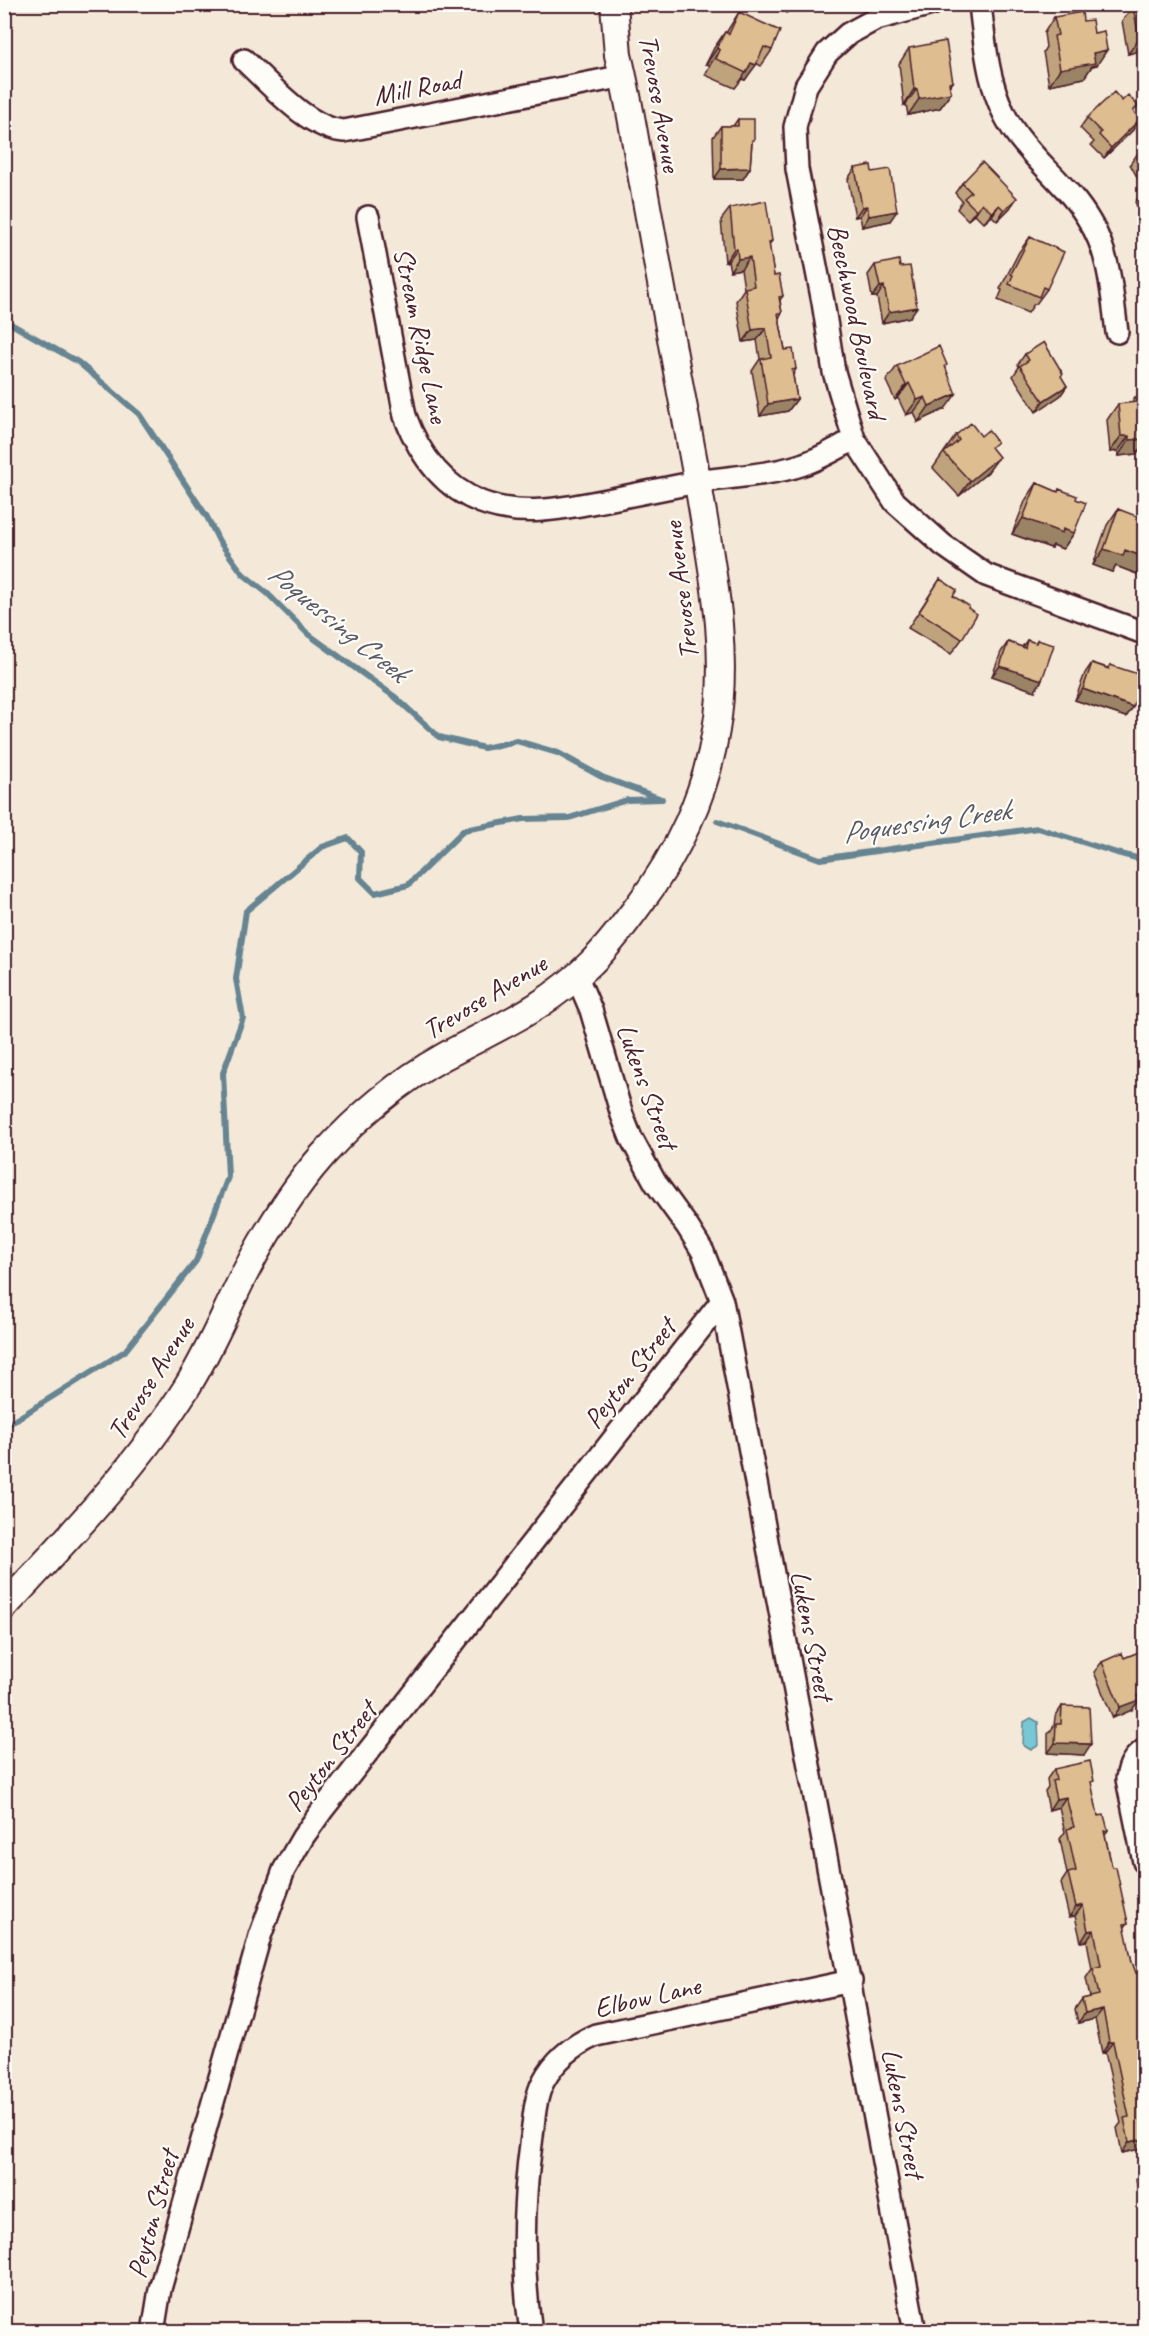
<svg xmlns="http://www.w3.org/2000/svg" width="1149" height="2336" viewBox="0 0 1149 2336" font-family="Caveat,sans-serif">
	<rect width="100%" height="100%" fill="#f4e9d8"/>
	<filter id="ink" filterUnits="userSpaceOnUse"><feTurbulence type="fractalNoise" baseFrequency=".0167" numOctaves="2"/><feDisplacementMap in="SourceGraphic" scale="12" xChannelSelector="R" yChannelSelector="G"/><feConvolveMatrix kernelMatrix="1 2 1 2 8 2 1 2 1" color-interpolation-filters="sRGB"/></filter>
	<g filter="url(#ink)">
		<path fill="#78c7d5" stroke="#668491" stroke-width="1.5" d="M1031,1718L1038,1722L1039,1745L1031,1750L1023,1745L1024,1722Z"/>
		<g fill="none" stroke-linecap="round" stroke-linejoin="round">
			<path stroke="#668491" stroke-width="6" d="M4,320L78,362L139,414L207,517L219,541L243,574L267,593L308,634L395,697L439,737L484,748L517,741L558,753L602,777L659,798
				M717,821L820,859L1038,828L1117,853L1144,860
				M4,1427L125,1351L196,1261L228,1177L223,1073L243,1018L236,979L246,911L322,847L348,838L361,852L360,878L375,893L408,885L464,830L523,819L569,818L627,800L662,799"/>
			<g stroke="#4a1f2b" stroke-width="26">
				<path id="minor" d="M932,4L876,19L848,34L827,53L806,86L795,127L797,169L823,302L834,372L854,439L895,502L943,545L986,575L1144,633
					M980,4C985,48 989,98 1017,135C1039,165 1071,189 1090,222C1110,254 1112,295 1117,332
					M244,60C270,84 308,129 344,131L624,76
					M368,217L405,416C419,454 443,487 481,502C523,518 565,508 607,500C637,494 667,488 697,482C729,477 771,475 801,465C819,459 837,449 854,439
					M577,977L591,1010L622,1115L631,1138L655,1182L687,1226L703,1252L722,1301L915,2332
					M1144,1750C1133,1758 1129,1765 1127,1779L1144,1862
					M153,2332L160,2289L260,1936L284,1870L303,1837L323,1809L722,1301
					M531,2332C521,2267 523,2200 532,2136C534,2118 535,2098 543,2082C555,2059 573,2045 596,2035L851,1981"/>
			</g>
			<g stroke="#4a1f2b" stroke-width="30">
				<path id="tertiary" d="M4,1607C69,1537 136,1468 187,1387C210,1350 226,1310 246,1271C267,1231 292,1190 322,1156C357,1117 398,1082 443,1057C498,1027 546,1008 591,963C609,946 623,926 638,906C677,855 706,794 716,730C728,660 716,589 704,519C695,464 684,410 674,355C663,294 652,234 641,173C634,134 628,94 618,55L614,4"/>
			</g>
			<use href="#minor" stroke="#fdfcf7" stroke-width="21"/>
			<use href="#tertiary" stroke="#fdfcf7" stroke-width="26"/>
		</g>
		<path fill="#bfa37c" stroke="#4a1f2b" stroke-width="1.5" d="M779,4H805L797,10L795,7L786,13Z
			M1133,6L1144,50L1128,54L1122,21Z
			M739,12L772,50L761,66L756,63L745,80L742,79L735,88L705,75L710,65L706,64L714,48L725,32L726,33Z
			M1054,17L1083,21L1097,65L1092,66L1084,78L1049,85L1043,52L1046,47L1044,33Z
			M909,48L953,82L950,86L951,93L940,108L908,115L906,104L904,105L899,64Z
			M1134,112L1133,130L1104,158L1091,145L1094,142L1080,128L1087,118Z
			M738,119L752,143L750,168L743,179H714L713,137L721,126H733Z
			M1144,147V219L1135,202L1144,190L1130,164L1141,149Z
			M855,168L872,172L890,221L862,227L860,216L855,217L848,179Z
			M962,183L1010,208L997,221L992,216L984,223L975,214L968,220L957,209L962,201L955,193Z
			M730,208L772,241L769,245L774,276L783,296L780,300L782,313L779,318L785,350L796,369L793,375L797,399L788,411L760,416L752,371L760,359L757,340L743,342L736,301L744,289L741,269L730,271L728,261L725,262L721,220Z
			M1030,237L1047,289L1036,304H1034L1028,313L998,300L1002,290L1000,289L1019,252Z
			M875,265L910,317L882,323L877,297H872L868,275Z
			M1025,354L1061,377L1067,386L1060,396L1036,412L1013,376L1019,367L1018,364Z
			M897,366L946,368L945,409L918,422L914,412L906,415L898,398L895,400L886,381Z
			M1144,396V448L1140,449L1136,454L1118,456V451L1110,452L1107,420L1118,404L1131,403L1135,397Z
			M956,435L992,449L988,472L959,496L933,468Z
			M1037,483L1058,492L1059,489L1076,499L1074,533L1063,549L1053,545L1051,548L1012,534L1026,499Z
			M1118,509L1137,574L1116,566L1112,572L1093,565L1107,525Z
			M940,579L953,596L962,639L951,654L908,628Z
			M1027,640L1035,643L1037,640L1042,680L1035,691L992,676L1001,652L1008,642L1022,647Z
			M1092,663L1108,668L1110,665L1133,707L1126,717L1075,700L1085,673Z
			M1144,1650V1701L1136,1704L1132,1710L1113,1718L1094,1672L1102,1662L1124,1658Z
			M1062,1706L1084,1755L1048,1753V1734L1054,1726L1055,1717Z
			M1054,1769L1091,1785L1098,1816L1108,1830L1105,1835L1112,1867L1128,1923L1124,1928L1132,1962L1141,1988L1139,1992L1144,2148L1122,2153L1117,2128L1121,2123L1105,2052L1102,2053L1095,2019L1078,2023L1075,2009L1082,1999L1090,1997L1086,1978L1092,1969L1087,1941L1081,1942L1075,1916L1069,1917L1061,1883L1067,1874L1060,1839L1065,1832L1059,1807L1049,1810L1045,1791L1048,1787L1047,1779Z
			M1143,2169H1144V2220L1136,2180Z
			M1144,2223V2243L1141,2228Z"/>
		<path fill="#9b8465" stroke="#4a1f2b" stroke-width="1.5" d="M793,4H796L786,13Z
			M1144,37V50L1128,54L1139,38Z
			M717,48L720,50L710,65L706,64Z
			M1107,50L1097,65L1092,66L1084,78L1049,85L1060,69L1093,53Z
			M751,63L756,65L745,80L742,79Z
			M953,82L944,94L951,93L940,108L908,115L919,99L949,83Z
			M914,89H917L906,104L904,105Z
			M1140,119L1133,130L1104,158L1111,148Z
			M750,168L743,179H714L721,169Z
			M1017,198L1010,208L997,221L1004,210Z
			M982,203L975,214L968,220L976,210Z
			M999,205L992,216L984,223L992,213Z
			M867,206L860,216L855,217L862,207Z
			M897,211L890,221L862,227L869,216Z
			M734,249H737L728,261L725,262Z
			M750,257L741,269L730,271L738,259Z
			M884,286L877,297H872L880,287Z
			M917,307L910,317L882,323L889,312Z
			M766,328L757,340L743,342L752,330Z
			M909,383L898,398L895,400L906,385Z
			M1067,386L1060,396L1036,412L1043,401Z
			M956,394L945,409L918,422L929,406Z
			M925,397L914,412L906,415L917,400Z
			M797,399L788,411L760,416L768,404Z
			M1121,436H1129L1118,451L1110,452Z
			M1144,437V448L1140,449L1136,454L1118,456L1129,440Z
			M999,457L988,472L959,496L970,481Z
			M1023,518L1063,529L1074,533L1063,549L1053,545L1051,548L1012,534Z
			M1104,549L1125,550L1144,557V563L1137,574L1116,566L1112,572L1093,565Z
			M1000,666L1042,680L1035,691L992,676Z
			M1083,689L1133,707L1126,717L1075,700Z
			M1144,1693V1701L1136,1704L1132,1710L1113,1718L1120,1707L1137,1696Z
			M1055,1743L1091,1744L1084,1755L1048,1753Z
			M1066,1797L1059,1807L1049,1810L1056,1799Z
			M1083,1905L1075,1916L1069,1917L1076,1907Z
			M1094,1930L1087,1941L1081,1942L1088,1931Z
			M1103,2009L1095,2019L1078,2023L1085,2013Z
			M1109,2042H1113L1105,2052L1102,2053Z
			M1144,2139V2148L1122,2153L1129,2142Z"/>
		<path fill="#debd90" stroke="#4a1f2b" stroke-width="1.5" d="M1140,4H1144V37L1139,38L1133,6Z
			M739,12L780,31L772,50L764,47L756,65L751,63L746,73L716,59L720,50L717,48L725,32L729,34Z
			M1082,12L1083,21L1092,20L1094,33L1104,31L1107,50L1093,53L1095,63L1060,69L1054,36L1058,35L1054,17Z
			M946,41L953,82L949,83L951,93L919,99L917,89H914L909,48Z
			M1114,92L1122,101L1128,95L1138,106L1133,111L1140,119L1111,148L1099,135L1101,132L1087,118Z
			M738,119H754V140H752L750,168L721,169V126H738Z
			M1144,147V156L1141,149Z
			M982,162L1017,198L1004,210L999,205L992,213L982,203L976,210L964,198L971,192L962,183Z
			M871,165L872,172L890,169L897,211L869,216L867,206L862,207L855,168Z
			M766,201L772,241L769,242L774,276L779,275L783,296L779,297L782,313H778L785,350L793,349L796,369L792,370L797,399L768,404L761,359L771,357L766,328L752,330L745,288L754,286L750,257L738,259L737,249H734L730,208Z
			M1030,237L1064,252L1047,289L1043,287L1039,297L1009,284L1013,275L1011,274Z
			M899,260L900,267L910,266L917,307L889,312L884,286L880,287L875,265Z
			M1044,342L1063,374L1061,376L1067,386L1043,401L1020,366L1029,360L1025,354Z
			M939,346L947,365L945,366L956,394L929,406L925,397L917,400L909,383L906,385L897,366Z
			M1144,396V439L1129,440V436H1121L1118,404L1136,402L1135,397Z
			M971,423L981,436L988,430L997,442L991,447L999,457L970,481L944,453L959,440L956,435Z
			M1037,483L1058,492L1059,489L1077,496L1076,499L1086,503L1074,533L1063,529L1062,533L1023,518Z
			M1118,509L1144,519V557L1125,550L1123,556L1104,549Z
			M940,579L957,590L953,596L969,606L968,608L977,614L962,639L919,612Z
			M1027,640L1036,643L1037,640L1054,645L1042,680L1000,666L1008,642L1025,648Z
			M1092,663L1109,669L1110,665L1144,676L1133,707L1083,689Z
			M1144,1650V1693L1137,1696L1139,1700L1120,1707L1102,1662L1122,1653L1124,1658Z
			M1062,1706L1089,1707L1091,1744L1055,1743L1056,1724H1061Z
			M1090,1761L1094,1781L1091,1782L1098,1816L1104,1815L1108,1830L1104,1831L1112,1867H1116L1128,1923L1124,1924L1132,1962L1136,1973L1138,1972L1141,1988L1138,1989L1144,2021V2139L1129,2142L1124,2118L1129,2117L1113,2042H1109L1103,2009L1085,2013L1082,1999L1099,1995L1093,1968L1101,1966L1094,1930L1088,1931L1083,1905L1076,1907L1068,1873L1076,1871L1067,1829L1074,1827L1066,1797L1056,1799L1052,1781L1056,1780L1054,1769Z"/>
	</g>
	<g text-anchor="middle" stroke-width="4.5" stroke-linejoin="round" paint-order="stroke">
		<g font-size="28" fill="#4a1f2b" stroke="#fdfcf7">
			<text transform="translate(417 87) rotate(-11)" y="10">Mill Road</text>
			<text transform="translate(661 103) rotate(80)" y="10">Trevose Avenue</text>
			<text transform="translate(858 321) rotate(78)" y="10">Beechwood Boulevard</text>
			<text transform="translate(422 335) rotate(78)" y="10">Stream Ridge Lane</text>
			<text transform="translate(680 591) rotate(-97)" y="10">Trevose Avenue</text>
			<text transform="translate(484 996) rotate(-31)" y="10">Trevose Avenue</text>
			<text transform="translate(648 1086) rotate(70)" y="10">Lukens Street</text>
			<text transform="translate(629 1373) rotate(-52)" y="10">Peyton Street</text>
			<text transform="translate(150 1378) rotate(-58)" y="10">Trevose Avenue</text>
			<text transform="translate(813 1635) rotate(79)" y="10">Lukens Street</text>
			<text transform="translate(330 1756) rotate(-52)" y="10">Peyton Street</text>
			<text transform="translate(647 1996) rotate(-13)" y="10">Elbow Lane</text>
			<text transform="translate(904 2113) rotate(79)" y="10">Lukens Street</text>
			<text transform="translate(152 2214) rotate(-75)" y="10">Peyton Street</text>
		</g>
		<g font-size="30" font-style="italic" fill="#5a5a66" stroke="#fdfcf7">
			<text transform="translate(338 622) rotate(39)" y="10">Poquessing Creek</text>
			<text transform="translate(926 821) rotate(-8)" y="10">Poquessing Creek</text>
		</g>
	</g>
	<rect width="1149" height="2336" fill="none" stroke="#fdfcf7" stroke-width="24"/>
	<rect x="12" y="12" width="1125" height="2312" fill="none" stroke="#4a1f2b" stroke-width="2" filter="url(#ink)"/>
</svg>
